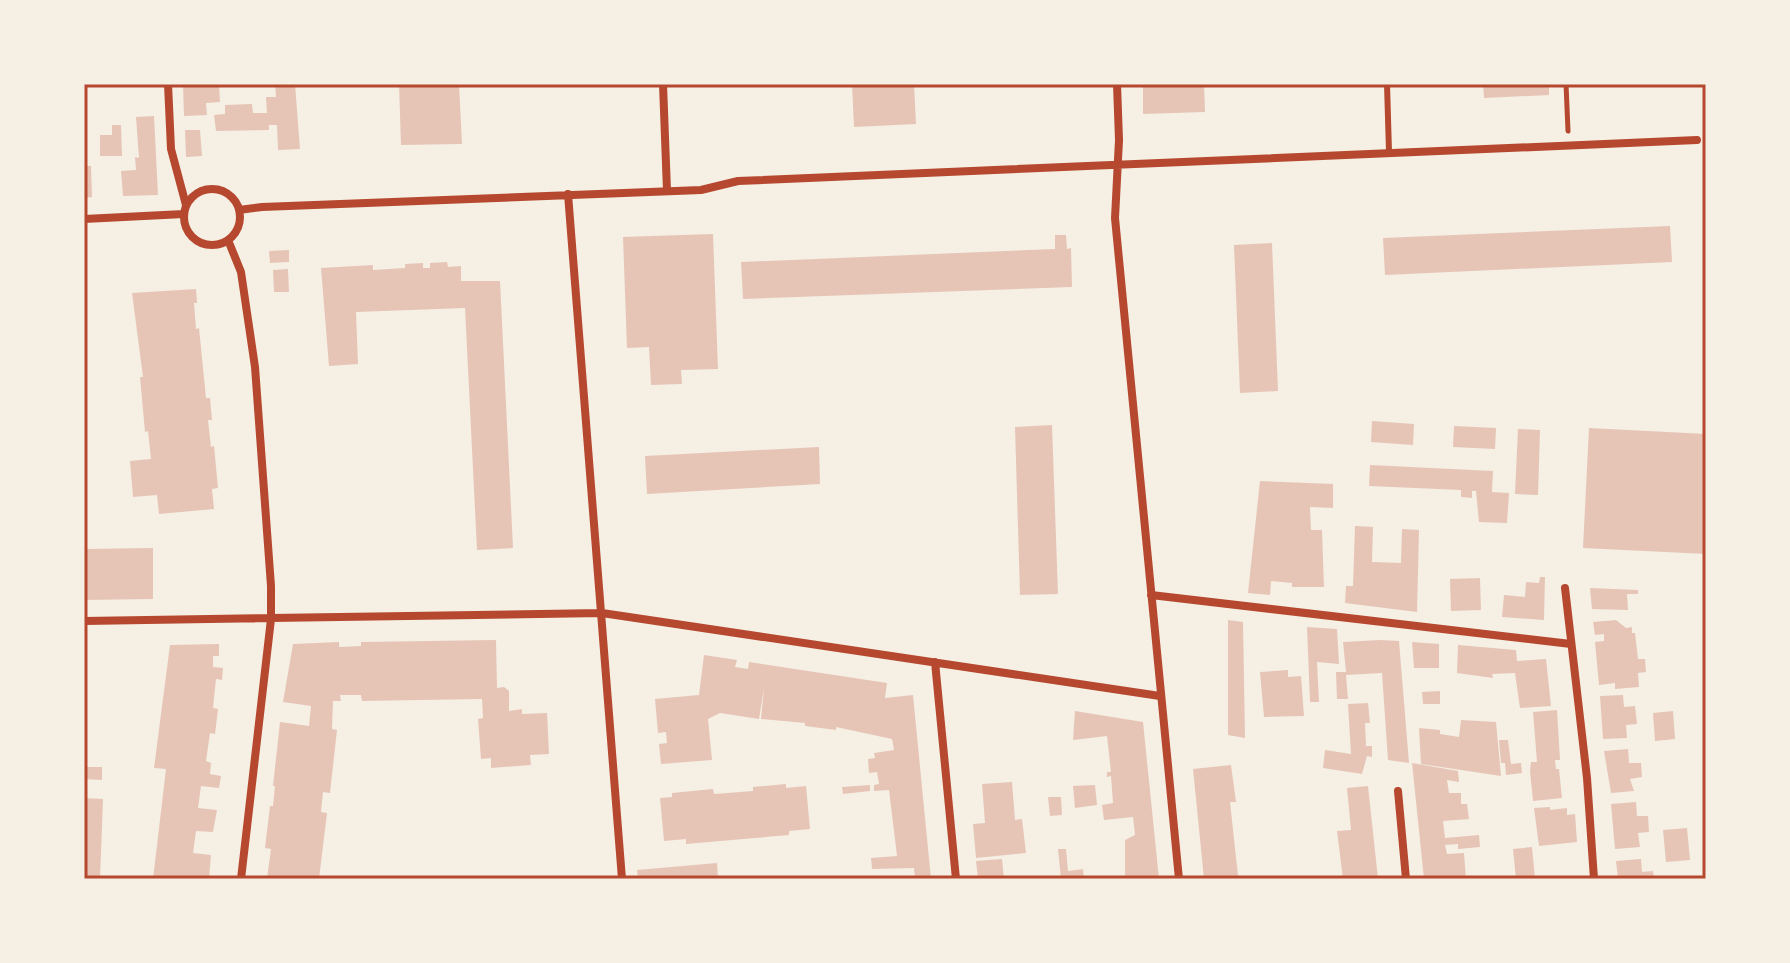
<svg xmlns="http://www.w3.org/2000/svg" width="1790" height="963" viewBox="0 0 1790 963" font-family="'Noto Serif',serif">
	<rect width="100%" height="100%" fill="#f6efe4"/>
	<path fill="#e6c5b7" d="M183,84H219L220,102L206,103L207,115L184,116Z
		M275,84H295L300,149L278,150L277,125H269V130L216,131L214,115L225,114V105L252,104L253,113H267L266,97H276Z
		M399,84H459L462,144L401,145Z
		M852,84H914L916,124L854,127Z
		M1143,84H1204L1205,112L1143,114Z
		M1483,84H1549V95L1484,98Z
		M154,116L158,195L123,196L121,171L136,170L135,157L139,158L136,117Z
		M112,125H121L122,156H100V135H112Z
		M185,130H200L202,156L186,157Z
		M84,166H91L92,197L84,198Z
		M1670,226L1672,262L1385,275L1383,238Z
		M713,234L718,369L681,370L682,384L651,385L649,347L627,348L623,237Z
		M1055,235H1066L1067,249L1071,248L1072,287L743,299L741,262L1055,249Z
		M1272,243L1278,391L1240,393L1234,245Z
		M289,250V262L270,263L269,251Z
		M447,262L448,267L461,266V281H500L513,548L477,550L465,308L356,312L358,364L329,366L321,268L373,265V270L405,268V264L423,263V268H430V263Z
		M288,269L289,292H274L273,270Z
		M196,289L197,303H194L196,329L199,328L206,398H210L212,420H208L211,447L214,446L218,488L212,489L214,509L159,514L157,495L133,497L130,461L151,459L148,431L145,432L140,377H143L132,293Z
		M1372,421L1414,424L1413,445L1371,442Z
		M1052,425L1058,594L1020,595L1015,427Z
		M1454,426L1496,428L1495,449L1453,447Z
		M1589,428L1706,434V554L1583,548Z
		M1518,429L1540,430L1538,495L1515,494Z
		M819,447L820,484L647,494L645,456Z
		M1370,465L1493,471L1492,492L1509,493L1507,523L1479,522L1476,491H1472V498L1461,497V490L1369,486Z
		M1260,481L1333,484V508L1310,507L1311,530H1322L1324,587H1292V583L1271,581L1270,595L1248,593Z
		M1355,526L1373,527L1372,562L1401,563L1402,529L1419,530L1417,612L1345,603L1346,586H1353Z
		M153,548V599L84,600V549Z
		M1540,577H1545L1544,620L1502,617L1504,595L1525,597L1526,582L1539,583Z
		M1480,578L1481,610L1451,611L1450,579Z
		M1590,588L1638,590V594H1627L1628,610L1592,609Z
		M1228,620L1243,622L1245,738L1228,735Z
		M1616,620L1626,628L1632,627V633H1635L1638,659H1645L1646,672L1638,673L1639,687L1615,689V683L1599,685L1595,642L1604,641V634L1595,635L1593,622Z
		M1307,627L1337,629L1339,664L1317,662L1319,702H1310Z
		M496,640L497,688L504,687L509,691V711L522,709V714L547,713L549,754L530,755L531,765L491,768V758L481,759L478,719L483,718L482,699L362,701L361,695H340L341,701H333L332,729L337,730L330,793L323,792L321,812L327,813L319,879H267L271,849L265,848L270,806H273L275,786H273L280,722L309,726L311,706L283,702L293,644L339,642V647L361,646V642Z
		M1380,640L1399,641L1409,763L1388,760L1382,673L1346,675L1348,699H1337L1336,672H1346L1343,642Z
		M1412,642L1439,644V668H1414Z
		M219,644V656H213V667L223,668L222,680L216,679L213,708L218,709L215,734L210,733L206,761L211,763L210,774L221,776L219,788L201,786L198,808L217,810L213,832L196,831L193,853L211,855L209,878L190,876L189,879H153L166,769L154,768L170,645Z
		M1458,645L1516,650L1517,661L1546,659L1551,706L1520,708L1515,673L1492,674L1493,678L1457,673Z
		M704,655L737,660L735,667L748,669L749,662L887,683L885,698L913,695L931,879H915L914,868L872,869L871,858L897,856L889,790L874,791V785L879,784L877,772L869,773L868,759L875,758L874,753L894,750L892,739L836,727V730L805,726V723L761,719L764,688L759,719L720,713L708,719L712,760L661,764L659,744L667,743L666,732L658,733L655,699L699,695Z
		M1288,670V677L1301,676L1304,716L1264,717L1260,672Z
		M1440,691V704H1423L1422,692Z
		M1623,695L1624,707L1635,706L1637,724L1626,725L1627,738L1603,739L1600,696Z
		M1368,703L1370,723H1365L1366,746H1372V757L1367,756L1362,774L1323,768L1325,750L1351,754L1348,704Z
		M1557,710L1560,760H1555L1556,769H1559L1562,798L1533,801L1530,771L1531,762H1537L1533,712Z
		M1075,711L1143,722L1159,879H1125V840L1135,835L1133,817L1104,820L1102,805L1113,803L1111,776L1107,777V772H1111L1107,736L1073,740Z
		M1673,711L1675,739L1655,741L1653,713Z
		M1461,720L1496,722L1501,776L1421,764L1419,728L1440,730V734L1459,737Z
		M1499,740H1508L1511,764L1521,763L1522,773L1506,775L1505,763H1501Z
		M1628,749L1629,763H1641L1642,777L1630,779L1634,791L1611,793L1604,751Z
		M1412,763L1458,771L1459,782L1447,780L1449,793H1461V804H1467L1469,819L1443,821L1445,838L1479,835L1480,847L1458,849V844L1445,845L1447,854L1464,853L1466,879H1424Z
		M1231,765L1236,802H1230L1238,876L1204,879L1193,769Z
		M84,767H102V780L84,779Z
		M1012,782L1015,820L1022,819L1026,853L976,858L973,824L985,823L982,784Z
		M786,784V788L806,786L810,829L789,831V835L686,844V839L664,841L660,798L672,797V793L713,789L714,794L753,791V787Z
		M870,785V791L843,794L842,787Z
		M1095,785L1097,805L1075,808L1073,786Z
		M1368,786L1378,879H1343L1337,831L1351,830L1347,788Z
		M1048,797H1061L1062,815L1050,816Z
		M84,798L103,799L100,879H84Z
		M1636,802L1637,816H1648L1649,832L1638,833L1640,847L1615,849L1611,804Z
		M1550,807V810L1567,808V815L1575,814L1577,842L1539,846L1534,808Z
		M1687,828L1690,860L1666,862L1663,830Z
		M1532,847L1535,879H1516L1513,849Z
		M1058,849H1066L1068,871L1083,869L1084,879H1061Z
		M1002,859L1004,879H978L976,861Z
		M1641,859L1642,872L1653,871L1654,879H1618L1616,861Z
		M717,863L718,879H638L637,870Z"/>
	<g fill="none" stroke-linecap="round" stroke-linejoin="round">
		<path stroke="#b5482f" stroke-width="5" d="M1566,84L1568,131"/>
		<path stroke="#b5482f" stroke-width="6" d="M1387,84L1389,152"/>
		<path stroke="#b5482f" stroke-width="8" d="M168,84L171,149L186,205
			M663,84L667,191
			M1117,84L1119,140L1115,218L1179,879
			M184 217a28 28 0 1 1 56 0a28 28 0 1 1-56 0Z
			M568,194L622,879
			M239,210L262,207L701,190L738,181L1697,140
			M84,219L184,214
			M228,240L241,272L255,367L271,586V619L241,879
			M1565,588L1587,778L1594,879
			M1151,595L1571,644
			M84,621L602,613L1160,696
			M935,662L956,879
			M1398,791L1406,879"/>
	</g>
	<rect width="1790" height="963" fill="none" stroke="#f6efe4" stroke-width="172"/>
	<rect x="86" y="86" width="1618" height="791" fill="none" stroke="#b5482f" stroke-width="3"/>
</svg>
